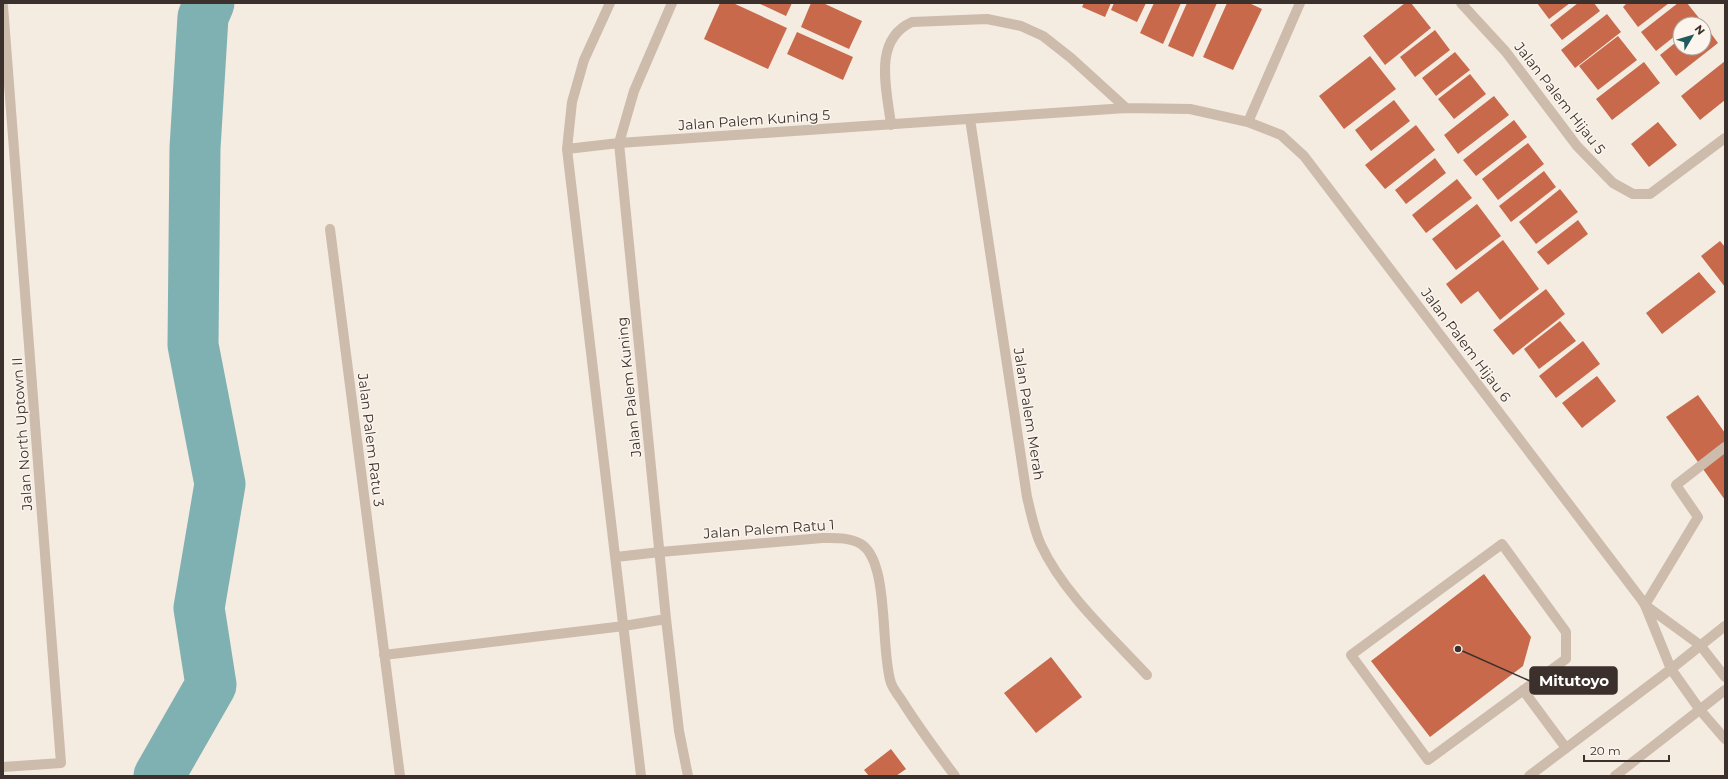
<svg xmlns="http://www.w3.org/2000/svg" width="1728" height="779" viewBox="0 0 1728 779" font-family="Montserrat,sans-serif">
	<rect width="100%" height="100%" fill="#f4ebe1"/>
	<g fill="none" stroke-linecap="round" stroke-linejoin="round">
		<path stroke="#7fb0b2" stroke-width="51" d="M159,776L211,685L199,608L220,484L193,345L195,148L203,17L209,3"/>
	</g>
	<path fill="#c8694b" d="M720,3H733L787,28L768,69L704,39Z
		M758,3H792L786,16Z
		M811,3H823L862,21L849,49L801,27Z
		M1084,3H1111L1105,17L1082,7Z
		M1114,3H1146L1137,22L1111,10Z
		M1154,3H1181L1163,44L1140,33Z
		M1187,3H1217L1193,57L1168,46Z
		M1227,3H1249L1262,9L1233,70L1203,57Z
		M1405,3H1411L1431,28L1385,65L1363,36Z
		M1537,3H1570L1549,19Z
		M1578,3H1594L1600,11L1562,40L1550,25Z
		M1627,3H1669L1638,27L1623,7Z
		M1678,3H1687L1699,18L1691,24H1680V32L1656,51L1641,32Z
		M1607,14L1621,32L1575,68L1561,50Z
		M1704,24L1718,43L1676,76L1660,55L1680,39V48H1704Z
		M1435,30L1450,50L1415,77L1400,57Z
		M797,32L853,57L843,80L787,54Z
		M1618,36L1637,60L1598,90L1579,66Z
		M1455,52L1470,70L1436,96L1422,78Z
		M1370,56L1396,89L1344,129L1319,96Z
		M1725,61V100L1700,120L1681,96Z
		M1644,62L1660,83L1612,120L1596,99Z
		M1470,74L1486,94L1454,119L1438,99Z
		M1494,96L1509,115L1458,154L1444,135Z
		M1394,100L1410,121L1371,151L1355,130Z
		M1514,120L1527,137L1476,176L1463,160Z
		M1658,122L1677,145L1649,167L1631,144Z
		M1416,125L1435,150L1385,189L1365,165Z
		M1528,143L1544,164L1498,200L1482,179Z
		M1435,158L1446,173L1406,204L1395,190Z
		M1544,171L1556,187L1511,222L1499,206Z
		M1457,179L1472,198L1426,233L1412,215Z
		M1560,189L1578,212L1536,244L1519,222Z
		M1477,204L1501,236L1456,270L1432,239Z
		M1578,220L1588,234L1548,265L1537,252Z
		M1503,240L1539,289L1500,320L1478,291L1461,304L1446,284Z
		M1720,241L1725,247V287L1701,256Z
		M1699,272L1716,292L1662,334L1646,313Z
		M1546,289L1565,314L1513,355L1493,330Z
		M1560,321L1576,341L1539,369L1524,349Z
		M1583,341L1600,364L1556,398L1539,376Z
		M1597,376L1616,401L1582,428L1562,403Z
		M1698,395L1725,433V500L1666,417Z
		M1484,574L1531,637L1523,666L1430,737L1371,661Z
		M1051,657L1082,697L1036,733L1004,693Z
		M891,749L906,769L896,776H869L864,770Z"/>
	<g fill="none" stroke-linecap="round" stroke-linejoin="round">
		<path stroke="#cdbbac" stroke-width="10" d="M1502,544L1566,632V659L1428,760L1351,655Z
			M1645,605L1698,517L1676,485L1725,447
			M1523,690L1566,748"/>
		<path stroke="#cdbbac" stroke-width="10" d="M610,3L584,60L572,102L567,149L641,776
			M672,3L634,91L619,143L666,619L679,731L688,776
			M1461,3L1506,52L1577,146L1613,183L1633,194H1650L1725,138
			M3,6L61,763L3,767
			M970,119L1027,497C1031,513 1034,530 1041,545C1064,594 1110,635 1147,675
			M1248,122L1300,3
			M891,125C887,90 872,40 912,22L987,19L1021,26L1043,36L1071,58L1126,108
			M567,149L619,143L1126,108L1190,109L1248,122L1281,135L1304,156L1641,599L1645,605L1671,669L1700,710L1725,739
			M330,229L400,776
			M616,557L660,552L822,538C835,538 849,537 861,544C890,562 880,651 891,683C894,691 900,697 904,704C920,729 937,752 955,776
			M1645,605L1700,645L1725,677
			M384,655L624,626L666,619"/>
		<path stroke="#cdbbac" stroke-width="10" d="M1529,776L1671,669L1725,626
			M1615,776L1725,690"/>
	</g>
	<g text-anchor="middle" stroke-width="3" stroke-linejoin="round" paint-order="stroke">
		<g font-size="14" fill="#3b302b" stroke="#fbf5ee">
			<text transform="translate(1560 98) rotate(52)" y="5">Jalan Palem Hijau 5</text>
			<text transform="translate(754 120) rotate(-4)" y="5">Jalan Palem Kuning 5</text>
			<text transform="translate(1466 345) rotate(53)" y="5">Jalan Palem Hijau 6</text>
			<text transform="translate(629 387) rotate(-96)" y="5">Jalan Palem Kuning</text>
			<text transform="translate(1029 414) rotate(81)" y="5">Jalan Palem Merah</text>
			<text transform="translate(22 434) rotate(-94)" y="5">Jalan North Uptown II</text>
			<text transform="translate(371 440) rotate(83)" y="5">Jalan Palem Ratu 3</text>
			<text transform="translate(769 529) rotate(-4)" y="5">Jalan Palem Ratu 1</text>
		</g>
	</g>
	<path fill="none" stroke="#3b302b" stroke-width="1.5" d="M1458 649L1530 681"/>
	<circle fill="#3b302b" stroke="#fbf5ee" stroke-width="1.5" cx="1458" cy="649" r="4"/>
	<rect fill="#3b302b" stroke="#3b302b" stroke-width="1.5" x="1530" y="667" width="87" height="27" rx="4"/>
	<g font-size="15" text-anchor="middle" font-weight="bold" fill="#fff">
		<text x="1574" y="686">Mitutoyo</text>
	</g>
	<rect width="1728" height="779" fill="none" stroke="#3b302b" stroke-width="8"/>
	<g transform="translate(1692 36) rotate(52)"><circle r="19" fill="#fbf5ee" stroke="#aea6a0"/>
	<path d="M0-3L7 15L0 10L-7 15Z" fill="#1f5a5e"/>
	<text y="-6" font-size="11" font-weight="bold" text-anchor="middle" fill="#3b302b">N</text>
	</g>
	<path d="M1584 755v6h85v-6" fill="none" stroke="#3b302b" stroke-width="2"/>
	<text x="1590" y="755" font-size="12" fill="#3b302b" stroke="#fbf5ee" stroke-width="3" paint-order="stroke">20 m</text>
</svg>
